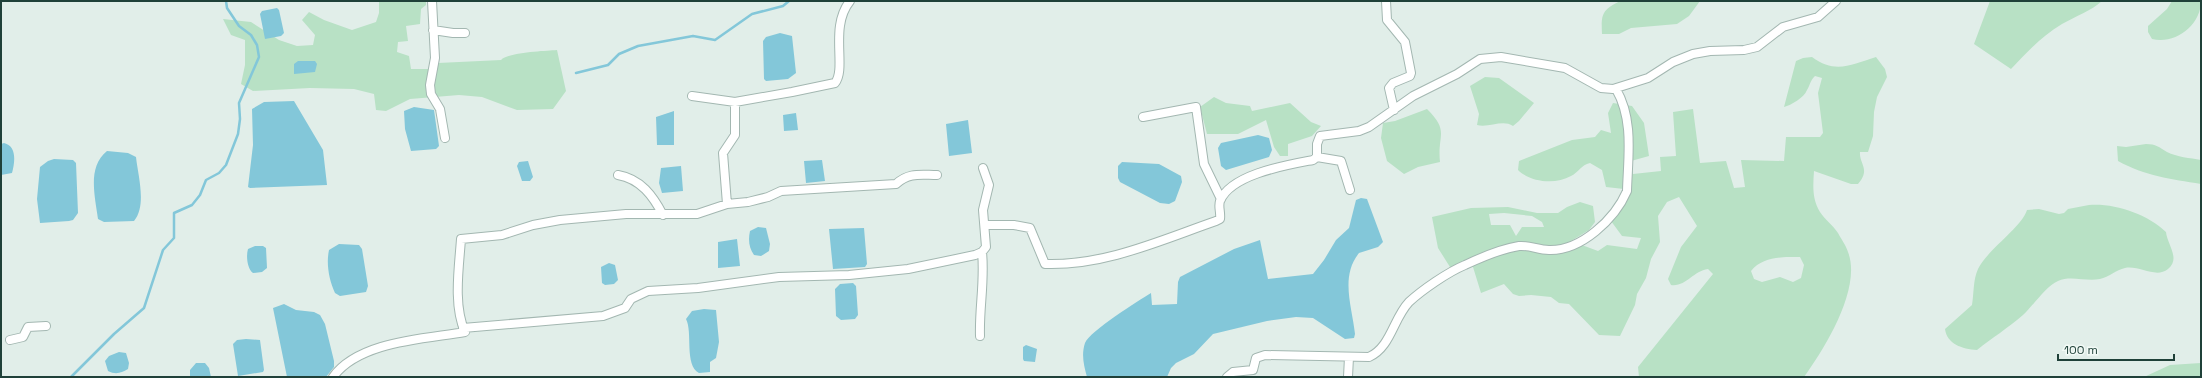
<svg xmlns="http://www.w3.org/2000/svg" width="2202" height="378" viewBox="0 0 2202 378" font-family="'Space Grotesk',sans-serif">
	<rect width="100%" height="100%" fill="#e1eee9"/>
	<path fill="#b8e1c5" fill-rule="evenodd" d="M379,1H426V5L421,9L420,24L406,26L408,41L398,42L397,52L409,56L411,69H430L438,63L501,60C509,52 545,51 557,50L566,91L553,109L517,110L482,97L459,95L410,99L386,111L376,110L374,94L354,89L310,88L253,91L241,84L245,65V40L231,35L223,19L251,22L279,40L297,46L313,45L315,35L302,20L309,12L324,20L352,30L376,22L379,13Z
		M1620,1H1700L1689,16L1677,24L1631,28L1619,34H1602C1601,14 1602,10 1620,1Z
		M1990,1H2102C2091,11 2076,16 2062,24C2042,36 2027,52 2011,69L1974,44Z
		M2172,1H2201C2201,25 2175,45 2152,39L2148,32V26L2167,9Z
		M1812,57C1835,74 1851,65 1876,57L1885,69L1887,77L1877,97L1874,112L1873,136L1868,152H1860C1859,164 1871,169 1858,184H1851L1814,171C1813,186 1812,199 1820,212C1825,220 1833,225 1838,233C1841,239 1846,245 1848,252C1862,288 1825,348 1804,377H1639L1638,367L1713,274L1708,269C1693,271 1686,287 1671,285L1668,279L1681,247L1697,226L1679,197L1667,202L1658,216L1660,242L1651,259L1646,278L1637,294L1635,305L1620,336L1599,335L1569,304L1559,303L1551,297L1531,295L1519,296L1513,294L1504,284L1481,293L1473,267H1450L1438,248L1432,217L1471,208L1508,207L1537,213H1558L1567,207L1580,202L1593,206L1595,222L1589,230L1571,241L1598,251L1607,245L1637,249L1641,238L1622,236L1611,221L1624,189L1606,187L1602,170L1590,163C1581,165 1579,172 1571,176C1555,185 1530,182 1518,170L1519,161L1572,140L1595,137L1601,130L1611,133L1608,113L1613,103L1632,106L1644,123L1649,156L1631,161L1633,174L1661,171L1660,157L1676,156L1673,112L1693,109L1700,163L1726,161L1734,188L1745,187L1741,160L1784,161L1786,137H1820L1823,133L1818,93L1822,78L1815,76C1810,81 1810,85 1807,90C1804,98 1791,105 1784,107L1796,61L1803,58ZM1504,213L1532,216L1542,222L1544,227H1522L1516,236L1510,225H1491L1489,214ZM1800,257L1804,265L1801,278L1793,282L1780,277L1762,282L1754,279L1751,271C1763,256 1783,257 1800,257Z
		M1485,77L1499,78L1534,103L1519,121L1513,126C1503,119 1489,128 1477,125L1479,114L1470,86Z
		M1214,97L1226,103L1250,106L1252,111L1290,103L1311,122L1321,126L1312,136L1288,144V156H1280L1274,147L1266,120L1238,134H1207L1200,107Z
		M1427,109C1450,132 1437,134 1440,162L1418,167L1404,174L1387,161L1381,138L1383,123L1395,121Z
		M2146,144C2156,144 2159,147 2167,152C2177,157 2190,158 2201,160V184C2171,179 2145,176 2118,161L2117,146L2126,147Z
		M2089,205C2115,203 2147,214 2166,232C2167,244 2181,259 2168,269C2156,279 2139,265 2125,268C2116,270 2109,277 2100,279C2086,282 2071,275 2058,281C2046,286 2033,306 2023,315C2008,328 1992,338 1977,350C1962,349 1947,344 1945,329L1972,305C1974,293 1973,280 1978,269C1988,249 2021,228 2027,210L2039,209L2059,214L2064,213L2068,209Z
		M2201,363V377H2144L2170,365Z"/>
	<path fill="#83c7d9" d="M277,8L279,10L284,33L281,36L265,39L260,14L262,11Z
		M780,33L792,36L796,73L788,79L766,81L764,79L763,41L766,37Z
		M298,61H315L317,64L315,72L294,74V64Z
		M294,101L323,150L327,185L250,188L248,187L253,145L252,109L264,102Z
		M414,107L434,110L439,146L436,149L411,151L405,129L404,111Z
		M674,111V145H657L656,117Z
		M796,113L798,130L784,131L783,115Z
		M968,120L972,153L949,156L946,124Z
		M1258,135L1269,138L1272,150L1269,157L1226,170L1221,166L1218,148L1221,143Z
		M4,143C17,146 15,162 12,173L1,175V144Z
		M107,151L128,153L136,157C138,176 147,205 134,221L104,222L98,219C95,196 87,167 107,151Z
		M54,159L73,160L76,163L78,213L73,220L69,221L40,223L37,199L40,167L48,161Z
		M822,160L825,181L806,183L804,161Z
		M528,161L533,177L530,181H522L517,166L519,162Z
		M1122,162L1159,164L1181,176L1182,182L1175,201L1169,204L1160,203L1120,182L1118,178V166Z
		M681,166L683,191L662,193L659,183L661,168Z
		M1361,198L1367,199L1383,242L1378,247L1359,253C1340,277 1352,306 1355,334L1354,338L1345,339L1313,318L1296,317L1267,321L1213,334L1194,354L1176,363L1171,368L1167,377H1087C1084,366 1081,355 1085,343C1090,331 1138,301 1151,293L1152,305L1177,304L1178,282L1180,277L1234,249L1260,240L1268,279L1313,274L1324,260L1336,240L1349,228L1356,200Z
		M758,227L766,228L770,244L769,251L761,256L754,255C749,248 748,240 750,231Z
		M864,228L867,264L865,267L833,269L829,229Z
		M737,239L740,266L718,268V242Z
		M339,244L359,245L362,249L368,286L366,292L340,296L335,293C329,280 326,264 329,250Z
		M255,246H263L266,248L267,268L262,272L253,273C247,268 246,256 248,249Z
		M609,263L615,265L618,280L614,284L605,285L602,283L601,267Z
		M853,283L856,286L858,315L855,319L841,320L836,316L835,289L840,284Z
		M284,304L296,310L314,312L320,315L325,324L334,361V367L326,377H287L273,308Z
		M704,309L716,310L719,342L716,358L710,362V372L699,373C684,365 693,332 686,319L692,311Z
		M246,339L260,340L264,370L263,372L238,376L233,344L237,340Z
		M1026,345L1037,349L1035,362L1024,361L1023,359V347Z
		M119,352L126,353L129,363L128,369C121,373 116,375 108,371L105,361L109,356Z
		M196,363H205L209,368L211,377H190V370Z"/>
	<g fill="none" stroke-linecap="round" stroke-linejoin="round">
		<path stroke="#83c7d9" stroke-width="2.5" d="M576,73L608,65L619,54L638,46L693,36L715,40L752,14L783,6L789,1
			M71,377L114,334L144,308L163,250L174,238V213L192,205L200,195L206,180L219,173L226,165L238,134L240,119L239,103L259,57L257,45L251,35L239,26L227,8L226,1"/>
		<g stroke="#a3b7b1" stroke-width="10">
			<path id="minor" d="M432,1L435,58L430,85L431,94L440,109L445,138
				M1386,1L1387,20L1405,42L1411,73L1410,76L1393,83L1389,88L1394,110
				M433,30L453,33H465
				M692,96L735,102L792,92L835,83C847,68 829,27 850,1
				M1143,117L1196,107L1204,164L1221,199
				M1317,157L1341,161L1350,190
				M618,175C641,179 653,196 663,215
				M727,204L723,153L735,135V102
				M985,225H1014L1030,228L1045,264C1105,266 1161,240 1216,221L1220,219C1221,212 1218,207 1220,201C1231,174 1287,165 1313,160L1317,157V144L1320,136L1359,131L1369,127L1413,96L1457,74L1480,59L1501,57L1565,68L1601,88L1613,89L1648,78L1673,62L1693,54L1710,51L1744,50L1757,47L1783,27L1818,17L1836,1
				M463,328L603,316L625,308L631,299L648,291L698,288L779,277L849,275L908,269L975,255L982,252L986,247L983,210L989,185L983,168
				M980,336C979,308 985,281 982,252
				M10,340L23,337L28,327L46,326
				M333,377C359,341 425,339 465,332C453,305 459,268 461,239L502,235L533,225L560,220L626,214H697L727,204L748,202L768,197L781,191L896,184C909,172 921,175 937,175
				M1227,377L1233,372L1253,370L1256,358L1265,355L1369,357C1391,347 1393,319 1409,302C1422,290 1448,272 1465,265C1482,257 1500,249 1519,246C1530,245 1538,250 1549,250C1581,251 1615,219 1627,191C1628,156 1634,120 1616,89
				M1348,377L1349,357"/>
		</g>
		<use href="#minor" stroke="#fff" stroke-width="8"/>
	</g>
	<rect width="2202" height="378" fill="none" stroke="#1f4139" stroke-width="4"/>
	<path d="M2058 354v6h116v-6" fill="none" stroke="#1f4139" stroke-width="2"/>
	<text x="2064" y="354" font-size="12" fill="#1f4139" stroke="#f2faf6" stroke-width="3" paint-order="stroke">100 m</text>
</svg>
